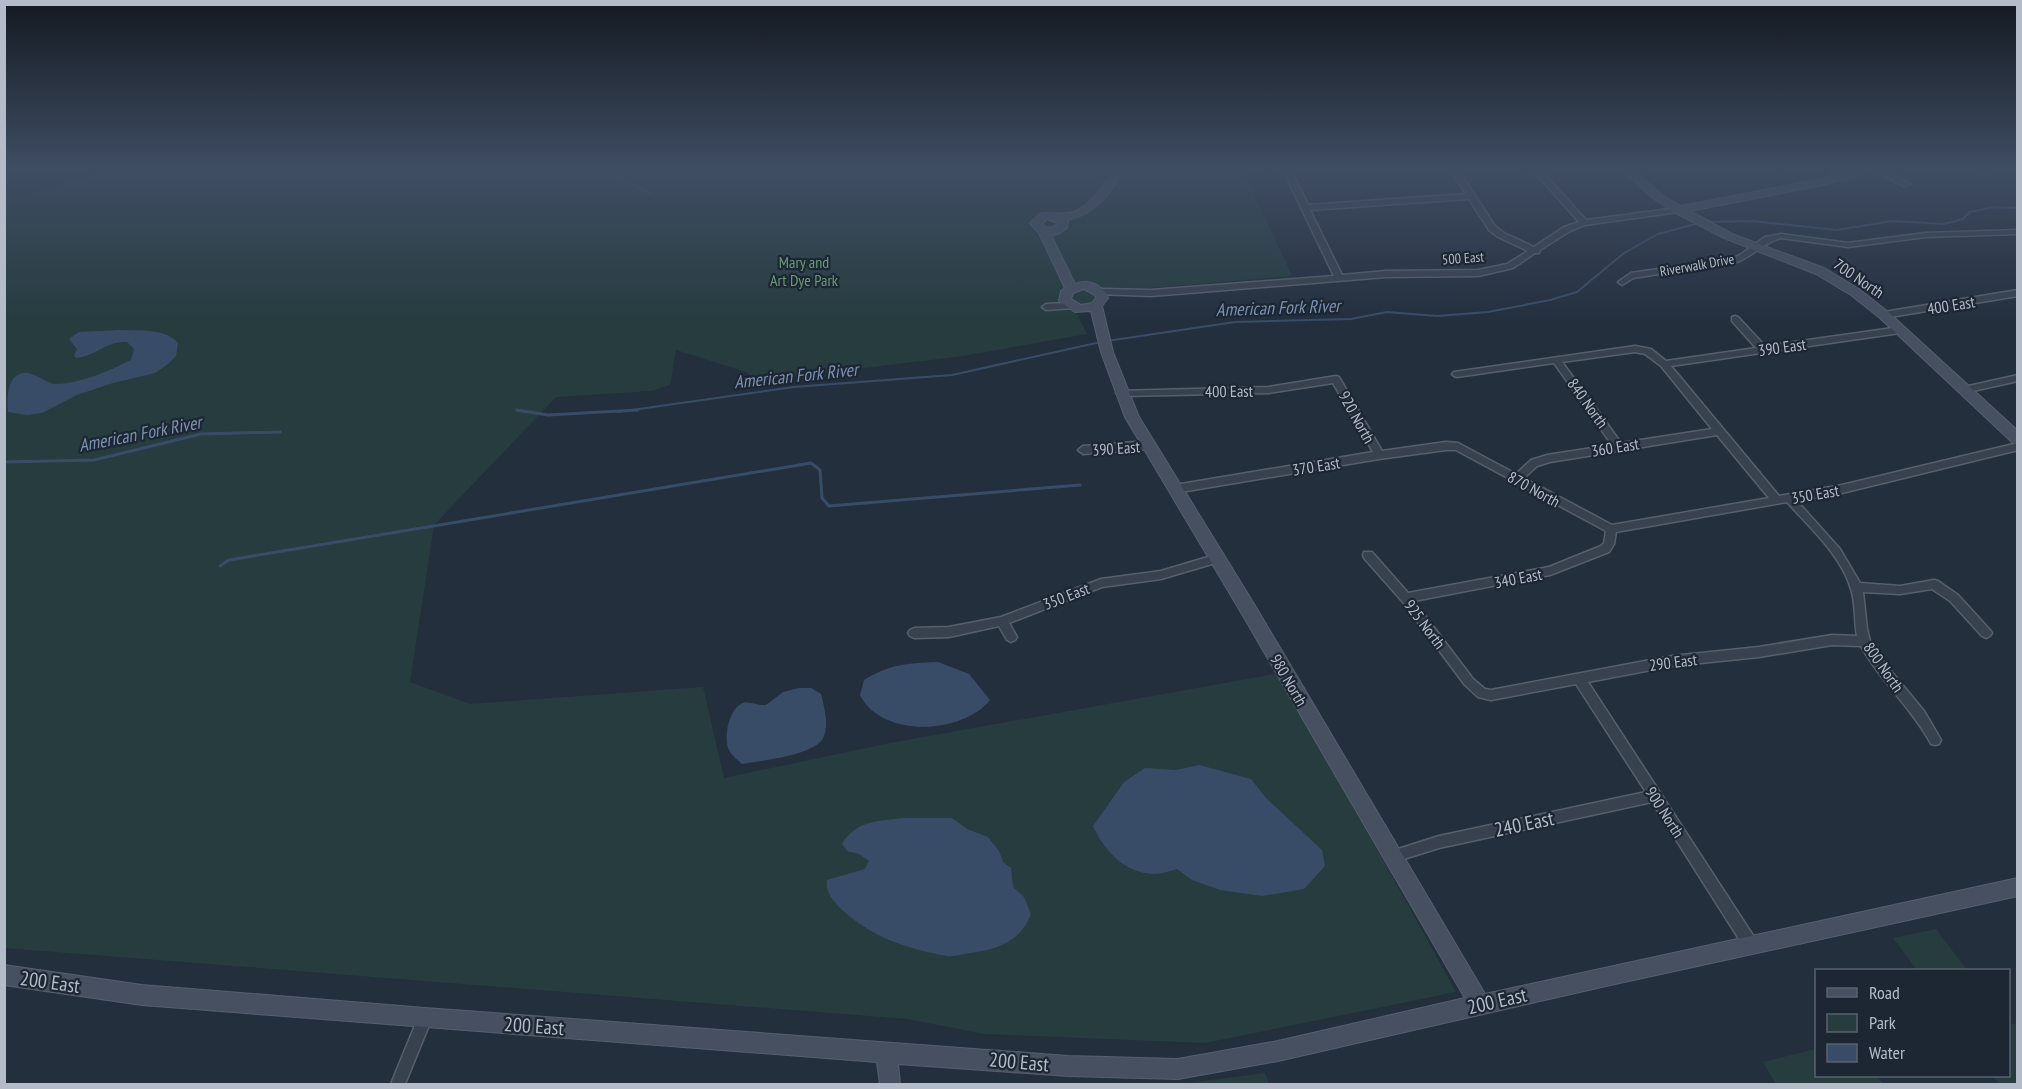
<svg xmlns="http://www.w3.org/2000/svg" width="2022" height="1089" viewBox="0 0 2022 1089" font-family="'PT Sans Narrow',sans-serif">
	<rect width="100%" height="100%" fill="#242f3e"/>
	<path fill="#263c3f" d="M112,168H1242L1292,276L1114,291L1075,310L1087,334L963,356L757,381L746,372L676,350L670,385L651,391L556,397L434,525L410,682L470,704L703,687L724,778L890,743L1280,673L1456,992L1205,1043L985,1034L907,1019L5,948L4,198L39,191Z
		M1936,929L1967,970H1917L1893,938Z
		M2017,1023V1084H1999L1993,1076H2008L2009,1025Z
		M1816,1049V1076H1877L1883,1084H1776L1763,1062Z
		M1265,1073L1269,1084H1179Z"/>
	<path fill="#394c67" d="M120,330C138,331 166,328 178,343L176,356L168,364L155,373L113,383L77,395L42,413L27,415L8,412C7,402 7,382 16,376C30,366 43,383 55,384C79,384 109,371 131,360L134,349L127,342C108,340 95,357 76,358L74,356L77,349L69,339L79,332Z
		M938,662L969,674L990,700C962,735 881,738 860,695L864,680C890,664 909,663 938,662Z
		M799,688H811L821,694C824,706 829,724 824,736C817,756 761,760 742,764C738,760 731,755 729,750C723,738 729,708 743,703C750,701 758,706 766,705L783,692Z
		M1199,765L1251,779L1266,798L1322,850L1325,866L1304,889L1262,896L1220,890L1192,880L1177,869C1170,871 1161,874 1154,874C1124,873 1105,851 1093,826L1124,782L1145,768L1176,770Z
		M904,818H952L967,829L988,837L999,851L1003,862L1011,868L1013,887L1024,897L1031,914C1021,941 997,950 970,953C963,954 954,957 947,956C929,953 906,947 889,940C870,932 822,904 827,880L865,869L869,861L859,854L847,851L842,844C856,820 879,821 904,818Z"/>
	<g fill="none" stroke-linecap="round" stroke-linejoin="round">
		<path stroke="#394c67" stroke-width="2" d="M596,168L652,194
			M1705,222L1752,221L1837,230L1892,221L1944,224L1963,219L1970,212L1994,207L2018,208
			M1107,341L1235,322L1351,319L1387,312L1437,316L1488,312L1550,300L1577,292L1624,253L1658,234L1699,223
			M516,410L527,412
			M618,412L794,387L952,375L1101,342"/>
		<path stroke="#394c67" stroke-width="3" d="M517,410L548,415L638,410
			M4,462L94,460L201,434L280,432
			M220,566L229,560L811,463L820,470L822,498L829,506L1080,485"/>
		<g stroke="#565f6c" stroke-width="3">
			<path id="street" d="M1282,168H1290L1308,205L1466,194L1449,168H1457L1495,226L1504,233L1534,247L1564,227L1579,222L1531,168H1539L1586,220L1678,208L1682,210L1678,212L1585,225L1570,231L1540,250L1539,253H1535L1513,268L1478,276L1386,277L1151,296L1097,294V290L1100,289L1151,290L1334,276ZM1469,199L1489,230L1498,237L1528,251L1507,264L1478,270L1386,271L1342,275L1310,210Z
				M1824,168H1833L1847,177L1846,179H1840Z
				M1870,168H1879L1910,184L1906,186H1903Z
				M1977,168H1986L1992,172L1985,174Z
				M2018,230V234L1926,237L1848,247L1781,238C1764,242 1753,256 1737,262L1633,278L1622,285L1618,282L1631,273L1733,258L1740,255L1765,237L1781,234L1848,243L1926,233Z
				M2018,290V296L1884,318L1880,315L1884,312Z
				M1070,303L1073,304V308L1046,310L1042,307L1046,304Z
				M1735,316L1738,317L1765,346L1900,327L1904,330L1900,333L1671,366L1779,496L1842,485L2018,443V450L1842,493L1797,501L1840,549L1860,583L1900,586L1934,580L1938,581L1958,595L1990,630L1992,633L1990,636L1986,638L1982,636L1950,601L1932,589L1900,594L1863,592L1867,629L1870,641L1885,664L1924,711L1941,740L1939,744L1935,745L1931,744C1912,708 1880,681 1861,646L1832,645L1759,657L1672,666L1588,682L1756,940L1758,945L1756,950L1751,952L1746,950L1652,802L1439,848L1394,862L1389,860L1388,856L1389,852L1439,836L1646,792L1576,684L1491,700L1478,697L1465,685L1402,601L1364,558L1363,555L1364,552H1372L1408,593L1549,567L1601,546L1604,543L1606,531L1456,450H1446L1379,459L1175,493L1170,489L1175,485L1373,452L1333,383L1269,393L1121,396L1118,395L1116,393L1118,391L1269,387L1336,376L1339,377L1382,451L1446,442L1458,443L1516,474L1531,460L1547,455L1612,445L1554,363L1457,377L1454,376L1452,374L1454,372L1635,346L1651,349L1666,361L1756,348L1732,321V317ZM1635,352L1645,354L1661,366L1712,429L1621,443L1562,362ZM1717,435L1769,498L1612,525L1524,478L1537,466L1550,462ZM1787,502C1810,528 1841,555 1851,589C1856,604 1854,621 1857,636L1832,635L1759,647L1672,656L1491,690L1485,689L1473,679L1414,601L1550,575L1609,552L1614,544L1616,532Z
				M2018,375V381L1964,393L1959,390L1964,387Z
				M1148,441L1153,445L1148,449L1083,454L1078,450L1083,446Z
				M1218,554L1222,555L1223,558L1222,561L1161,579L1102,587L1009,623L1017,637L1015,640L1011,642L1007,640L999,626L949,637L914,638L910,636L908,633L910,630L914,628L949,627L1001,617L1101,579L1161,571Z
				M425,1011L430,1013L432,1018L405,1084H391L420,1013Z"/>
		</g>
		<g stroke="#565f6c" stroke-width="2">
			<path id="secondary" d="M1116,168H1126C1111,191 1097,214 1068,220L1067,228L1058,234L1051,235L1075,284C1089,279 1102,284 1108,298L1102,306L1113,352L1139,417L1254,604L1485,994L2018,878V896L1606,986L1278,1061L1178,1079L1068,1076L898,1064L900,1084H880L877,1062L142,1005L4,985V965L142,985L425,1008L1068,1056L1178,1059L1278,1041L1465,998L1242,614L1125,417L1101,352L1091,311L1075,312L1059,301L1061,291L1065,288L1039,233L1030,223L1040,214C1050,211 1059,215 1068,213C1090,210 1104,183 1116,168ZM1047,219L1057,223V225L1052,228L1045,227L1042,224ZM1084,289L1095,295L1096,298L1092,303L1081,305L1071,299L1073,293Z
				M1619,168H1630L1662,195L1681,206L1821,179L1858,168H1873L1872,170L1823,185L1690,211L1732,234L1824,268L1859,289L1888,312L2018,431V444L2013,443L1880,318L1851,295L1816,274L1724,238L1674,212L1654,199Z"/>
		</g>
		<use href="#street" fill="#38414e" fill-rule="evenodd"/>
		<use href="#secondary" fill="#465061" fill-rule="evenodd"/>
	</g>
	<linearGradient id="sky" x2="0" y2="1"><stop stop-color="#141a22"/><stop offset="0.53" stop-color="#3f4d63"/><stop offset="1" stop-color="#3f4d63" stop-opacity="0"/></linearGradient>
	<rect width="2022" height="320" fill="url(#sky)"/>
	<g text-anchor="middle" stroke-width="4.5" stroke-linejoin="round" paint-order="stroke">
		<g font-size="14" fill="#b4bcc9" stroke="#1d2633">
			<text transform="translate(1463 258) rotate(-4)" y="5">500 East</text>
			<text transform="translate(1697 265) rotate(-10)" y="5">Riverwalk Drive</text>
		</g>
		<g font-size="16" fill="#6b9a76" stroke="#1d2633">
			<text x="804" y="268">Mary and<tspan x="804" dy="18">Art Dye Park</tspan></text>
		</g>
		<g font-size="16" fill="#b4bcc9" stroke="#1d2633">
			<text transform="translate(1859 278) rotate(34)" y="6">700 North</text>
			<text transform="translate(1951 305) rotate(-9)" y="6">400 East</text>
			<text transform="translate(1782 347) rotate(-8)" y="6">390 East</text>
			<text transform="translate(1229 391) rotate(-1)" y="6">400 East</text>
			<text transform="translate(1588 403) rotate(54)" y="6">840 North</text>
			<text transform="translate(1357 417) rotate(61)" y="6">920 North</text>
			<text transform="translate(1615 447) rotate(-9)" y="6">360 East</text>
			<text transform="translate(1116 448) rotate(-4)" y="6">390 East</text>
			<text transform="translate(1316 466) rotate(-9)" y="6">370 East</text>
			<text transform="translate(1534 489) rotate(29)" y="6">870 North</text>
			<text transform="translate(1815 494) rotate(-10)" y="6">350 East</text>
			<text transform="translate(1518 578) rotate(-11)" y="6">340 East</text>
			<text transform="translate(1066 596) rotate(-21)" y="6">350 East</text>
			<text transform="translate(1425 624) rotate(53)" y="6">925 North</text>
			<text transform="translate(1673 662) rotate(-7)" y="6">290 East</text>
			<text transform="translate(1884 667) rotate(55)" y="6">800 North</text>
			<text transform="translate(1289 680) rotate(60)" y="6">980 North</text>
			<text transform="translate(1665 812) rotate(57)" y="6">900 North</text>
		</g>
		<g font-size="18" font-style="italic" fill="#7c92b1" stroke="#1d2633">
			<text transform="translate(1278 308) rotate(-2)" y="6">American Fork River</text>
			<text transform="translate(796 376) rotate(-6)" y="6">American Fork River</text>
			<text transform="translate(140 434) rotate(-11)" y="6">American Fork River</text>
		</g>
		<g font-size="20" fill="#b4bcc9" stroke="#1d2633">
			<text transform="translate(1524 824) rotate(-12)" y="7">240 East</text>
			<text transform="translate(50 982) rotate(8)" y="7">200 East</text>
			<text transform="translate(1497 1001) rotate(-13)" y="7">200 East</text>
			<text transform="translate(534 1026) rotate(4)" y="7">200 East</text>
			<text transform="translate(1019 1062) rotate(5)" y="7">200 East</text>
		</g>
	</g>
	<rect width="2022" height="1089" fill="none" stroke="#b4bcc9" stroke-width="12"/>
	<rect x="1815" y="969" width="195" height="108" fill="#1d2633" stroke="#59626f" stroke-width="1.5"/>
	<rect x="1827" y="988" width="30" height="9" fill="#465061" stroke="#59626f" stroke-width="1.5"/>
	<text x="1869" y="999" font-size="18" fill="#b4bcc9">Road</text>
	<rect x="1827" y="1014" width="30" height="18" fill="#263c3f" stroke="#59626f" stroke-width="1.5"/>
	<text x="1869" y="1029" font-size="18" fill="#b4bcc9">Park</text>
	<rect x="1827" y="1044" width="30" height="18" fill="#394c67" stroke="#59626f" stroke-width="1.5"/>
	<text x="1869" y="1059" font-size="18" fill="#b4bcc9">Water</text>
</svg>
